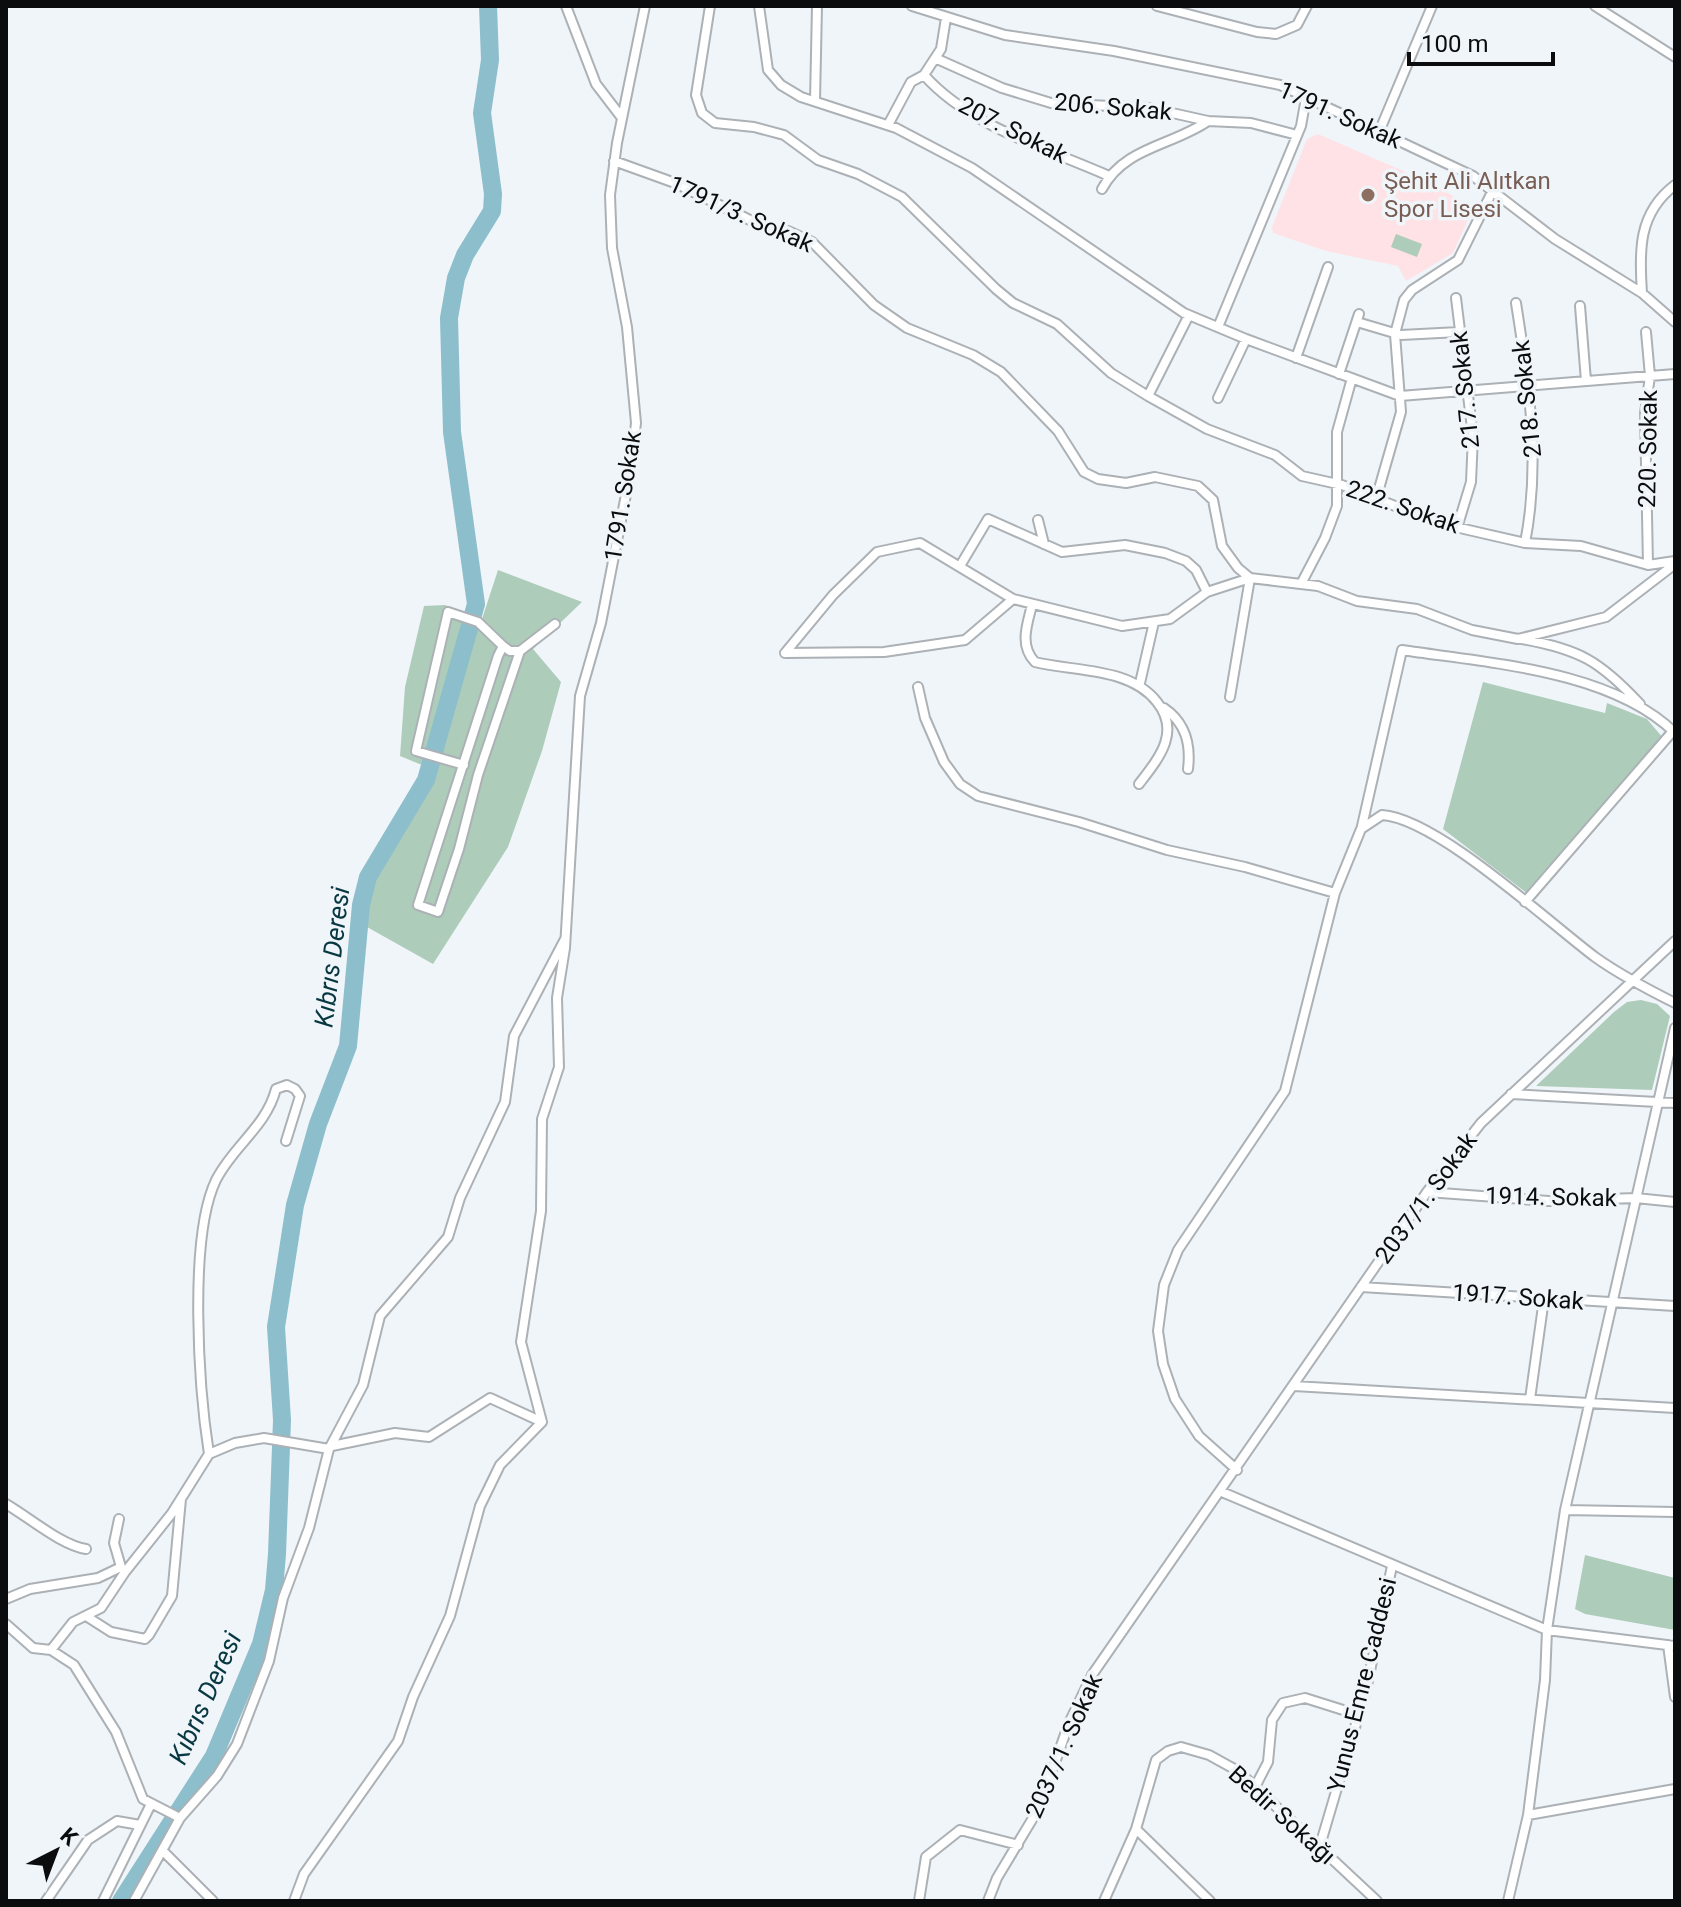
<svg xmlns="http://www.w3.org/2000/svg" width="1681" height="1907" viewBox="0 0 1681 1907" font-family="Roboto,sans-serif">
	<rect width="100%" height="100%" fill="#f0f5fa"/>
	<path fill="#fee2e5" d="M1318,134L1431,183L1473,208L1453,253L1406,281L1398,266L1326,251L1273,233L1272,227L1307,139Z"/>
	<path fill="#aeccba" d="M1396,234L1422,244L1417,257L1391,247Z
		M498,570L582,602L533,649L561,682L542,751L508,847L433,964L367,927V892L434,770L400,756L405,687L424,606L445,605L482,619Z
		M1483,682L1605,713L1607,703L1647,719L1663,738L1528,894L1443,829Z
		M1641,1000L1657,1004L1670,1016L1652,1090L1536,1086L1614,1012L1627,1002Z
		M1585,1555L1675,1578V1630L1585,1614L1575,1609Z"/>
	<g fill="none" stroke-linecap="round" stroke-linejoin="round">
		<path stroke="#8dbecb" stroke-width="18" d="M121,1901L214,1756L261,1644L274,1590L277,1554L282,1420L276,1327L295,1205L318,1124L348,1046L361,905L368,877L426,780L476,604L452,432L449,318L456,278L465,255L492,211L493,194L482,113L490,60L488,6"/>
		<g stroke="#acb1b6" stroke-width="12">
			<path id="street" d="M566,6L596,84L622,118
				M710,6L696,95L702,113L715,123L754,127L784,135L818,160L858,174L902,197L996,289L1013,303L1057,324L1111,373L1148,396L1207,429L1275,455L1302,476L1342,485L1438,523L1525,543L1581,546L1648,565L1675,561
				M759,6L768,70L781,85L801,97L896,128L972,168L1184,313L1246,339L1400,396L1675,374
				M912,6L1005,35L1114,51L1280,85L1473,176L1555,239L1642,293L1675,322
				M1157,6L1257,32L1276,34L1297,25L1307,6
				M1595,6L1675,57
				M935,58L1002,88L1051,103L1150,108L1208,121L1251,123L1297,135
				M924,75C969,126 1048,149 1109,176
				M815,101L817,6
				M888,125L911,82L924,75L941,49L946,18
				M1379,132L1432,6
				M614,161L675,183L768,229L788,231L812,242L874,305L907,328L973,355L1001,372L1058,431L1084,472L1098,479L1126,483L1155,477L1198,486L1213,500L1222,546L1238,568L1250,578
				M1102,189C1124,147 1172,146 1208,121
				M1642,293C1639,251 1638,213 1675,185
				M1456,298L1473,436L1471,482L1457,528
				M1516,303C1529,385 1541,461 1525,543
				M1580,306L1586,381
				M1357,322L1401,335L1459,332
				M1218,327L1301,126L1306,98
				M1646,332L1650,376L1645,413L1648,565
				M1296,358L1328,267
				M1339,374L1359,314
				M1148,396L1189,315
				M1218,398L1246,339
				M1376,499L1401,412L1395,334L1404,300L1412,290L1458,260L1493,190
				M1038,520L1044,544
				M960,566L988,519L1062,552L1125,545L1165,553L1186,561L1196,570L1207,592
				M1301,584L1325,538L1337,506V432L1352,378
				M1032,605C1027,625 1019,645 1035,662C1075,672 1130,667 1157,702C1181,732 1159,758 1139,784
				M1522,639C1579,649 1600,661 1640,704
				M520,651H510L503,646L498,656L418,905L438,912L459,849L478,775L520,651L555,624
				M785,653L833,595L877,552L920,543L1013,599L1122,626L1170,619L1207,592L1250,578L1318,586L1357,601L1417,609L1472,630L1518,639L1606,617L1675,564
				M785,653L884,652L965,640L1013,599
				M1140,683L1154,622
				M918,687L925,718L944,762L960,784L978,796L1079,822L1167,850L1245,867L1335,893
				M1230,697L1250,578
				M1164,708C1186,723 1191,744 1188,769
				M464,765L416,751L448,612L478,622L503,646
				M1362,826L1402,650C1487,663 1611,670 1675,733
				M1525,902L1673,731
				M1511,1094L1675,1103
				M1427,1192L1549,1201L1636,1198L1675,1202
				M1361,1287L1675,1306
				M1294,1386L1675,1408
				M1530,1399L1544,1299
				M332,1446L395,1433L429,1437L490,1398L542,1422
				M209,1454C199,1390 188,1238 216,1180C233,1146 266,1127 276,1089L287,1085L295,1089L300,1096L286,1141
				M1237,1470L1199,1436L1175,1399L1163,1364L1158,1331L1164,1285L1178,1250L1285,1091L1335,893L1361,829L1382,815C1436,818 1547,921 1595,957C1620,975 1647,989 1675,1003
				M1222,1492L1547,1630L1675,1646
				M6,1504C30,1518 61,1545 86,1549
				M1565,1510L1675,1512
				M119,1519L114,1543L121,1567
				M6,1599L30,1589L98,1578L121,1567L125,1572
				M86,1616L111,1632L145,1639L149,1635L172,1596L181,1499
				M6,1624L33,1648L51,1650L74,1665L116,1732L143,1799L180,1818L134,1901
				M1668,1645L1675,1697
				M51,1650L73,1622L101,1608L125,1572L172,1513L209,1454L235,1443L264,1438L329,1449L363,1385L380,1316L448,1237L460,1198L505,1102L514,1036L565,939
				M1255,1787L1268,1762L1272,1720L1283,1703L1305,1698L1359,1715
				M1528,1815L1675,1789
				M180,1818L217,1776L237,1744L269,1661L283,1598L309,1528L329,1449
				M1136,1829L1210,1901
				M1319,1849L1366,1690L1392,1566
				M164,1852L213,1901
				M46,1901L88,1840L117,1821L140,1825
				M103,1901L151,1804
				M294,1901L304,1874L398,1741L413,1697L450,1616L480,1506L500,1465L542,1422L521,1342L541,1211L542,1119L559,1067L557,998L565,948L580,696L601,623L630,474L636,423L627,327L612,248L610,195L617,143L645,6
				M919,1901L926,1857L960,1830L1018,1845
				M988,1901L997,1878L1039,1808L1069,1723L1092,1675L1427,1192L1481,1123L1675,941
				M1104,1901L1136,1829L1156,1760L1168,1751L1181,1747L1209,1755L1238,1771L1377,1901
				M1508,1901L1528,1815L1545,1680L1547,1630L1565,1510L1675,1028"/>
		</g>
		<use href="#street" stroke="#fff" stroke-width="8"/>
	</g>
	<circle fill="#8d6e63" stroke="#f0f5fa" stroke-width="3" cx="1368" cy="195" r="8"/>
	<g text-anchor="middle" stroke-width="7" stroke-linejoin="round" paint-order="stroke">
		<g font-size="24" fill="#0b0c0e" stroke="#f0f5fa">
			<text transform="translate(1113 107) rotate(5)" y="8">206. Sokak</text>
			<text transform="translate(1340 115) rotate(24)" y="8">1791. Sokak</text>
			<text transform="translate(1013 130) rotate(27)" y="8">207. Sokak</text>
			<text transform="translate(741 214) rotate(24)" y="8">1791/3. Sokak</text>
			<text transform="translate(1465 390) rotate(-96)" y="8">217. Sokak</text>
			<text transform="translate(1527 399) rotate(-96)" y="8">218. Sokak</text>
			<text transform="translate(1648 449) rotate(-89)" y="8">220. Sokak</text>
			<text transform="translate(623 496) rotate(-81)" y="8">1791. Sokak</text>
			<text transform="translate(1403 507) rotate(19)" y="8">222. Sokak</text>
			<text transform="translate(1551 1197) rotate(1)" y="8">1914. Sokak</text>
			<text transform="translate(1426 1198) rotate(-54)" y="8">2037/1. Sokak</text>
			<text transform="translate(1518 1297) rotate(4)" y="8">1917. Sokak</text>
			<text transform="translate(1362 1685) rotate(-76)" y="8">Yunus Emre Caddesi</text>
			<text transform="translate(1064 1746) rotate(-66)" y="8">2037/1. Sokak</text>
			<text transform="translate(1282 1815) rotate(42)" y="8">Bedir Sokağı</text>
		</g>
		<g font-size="24" fill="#785e54" stroke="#f0f5fa" text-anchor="start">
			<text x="1384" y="189">Şehit Ali Alıtkan<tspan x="1384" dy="28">Spor Lisesi</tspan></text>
		</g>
		<g font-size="26" font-style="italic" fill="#073741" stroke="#f0f5fa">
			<text transform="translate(332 957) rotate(-83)" y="9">Kıbrıs Deresi</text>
			<text transform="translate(205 1698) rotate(-66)" y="9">Kıbrıs Deresi</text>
		</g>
	</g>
	<rect width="1681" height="1907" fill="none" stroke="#0b0c0e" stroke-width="16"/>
	<g transform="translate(56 1851) rotate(42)" stroke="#f0f5fa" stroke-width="6" paint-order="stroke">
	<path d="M0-6L14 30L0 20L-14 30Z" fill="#0b0c0e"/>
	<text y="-12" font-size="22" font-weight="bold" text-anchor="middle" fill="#0b0c0e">K</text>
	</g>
	<path d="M1409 52v12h144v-12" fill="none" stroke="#0b0c0e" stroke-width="4"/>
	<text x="1421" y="52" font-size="24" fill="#0b0c0e" stroke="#f0f5fa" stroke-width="6" paint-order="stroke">100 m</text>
</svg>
